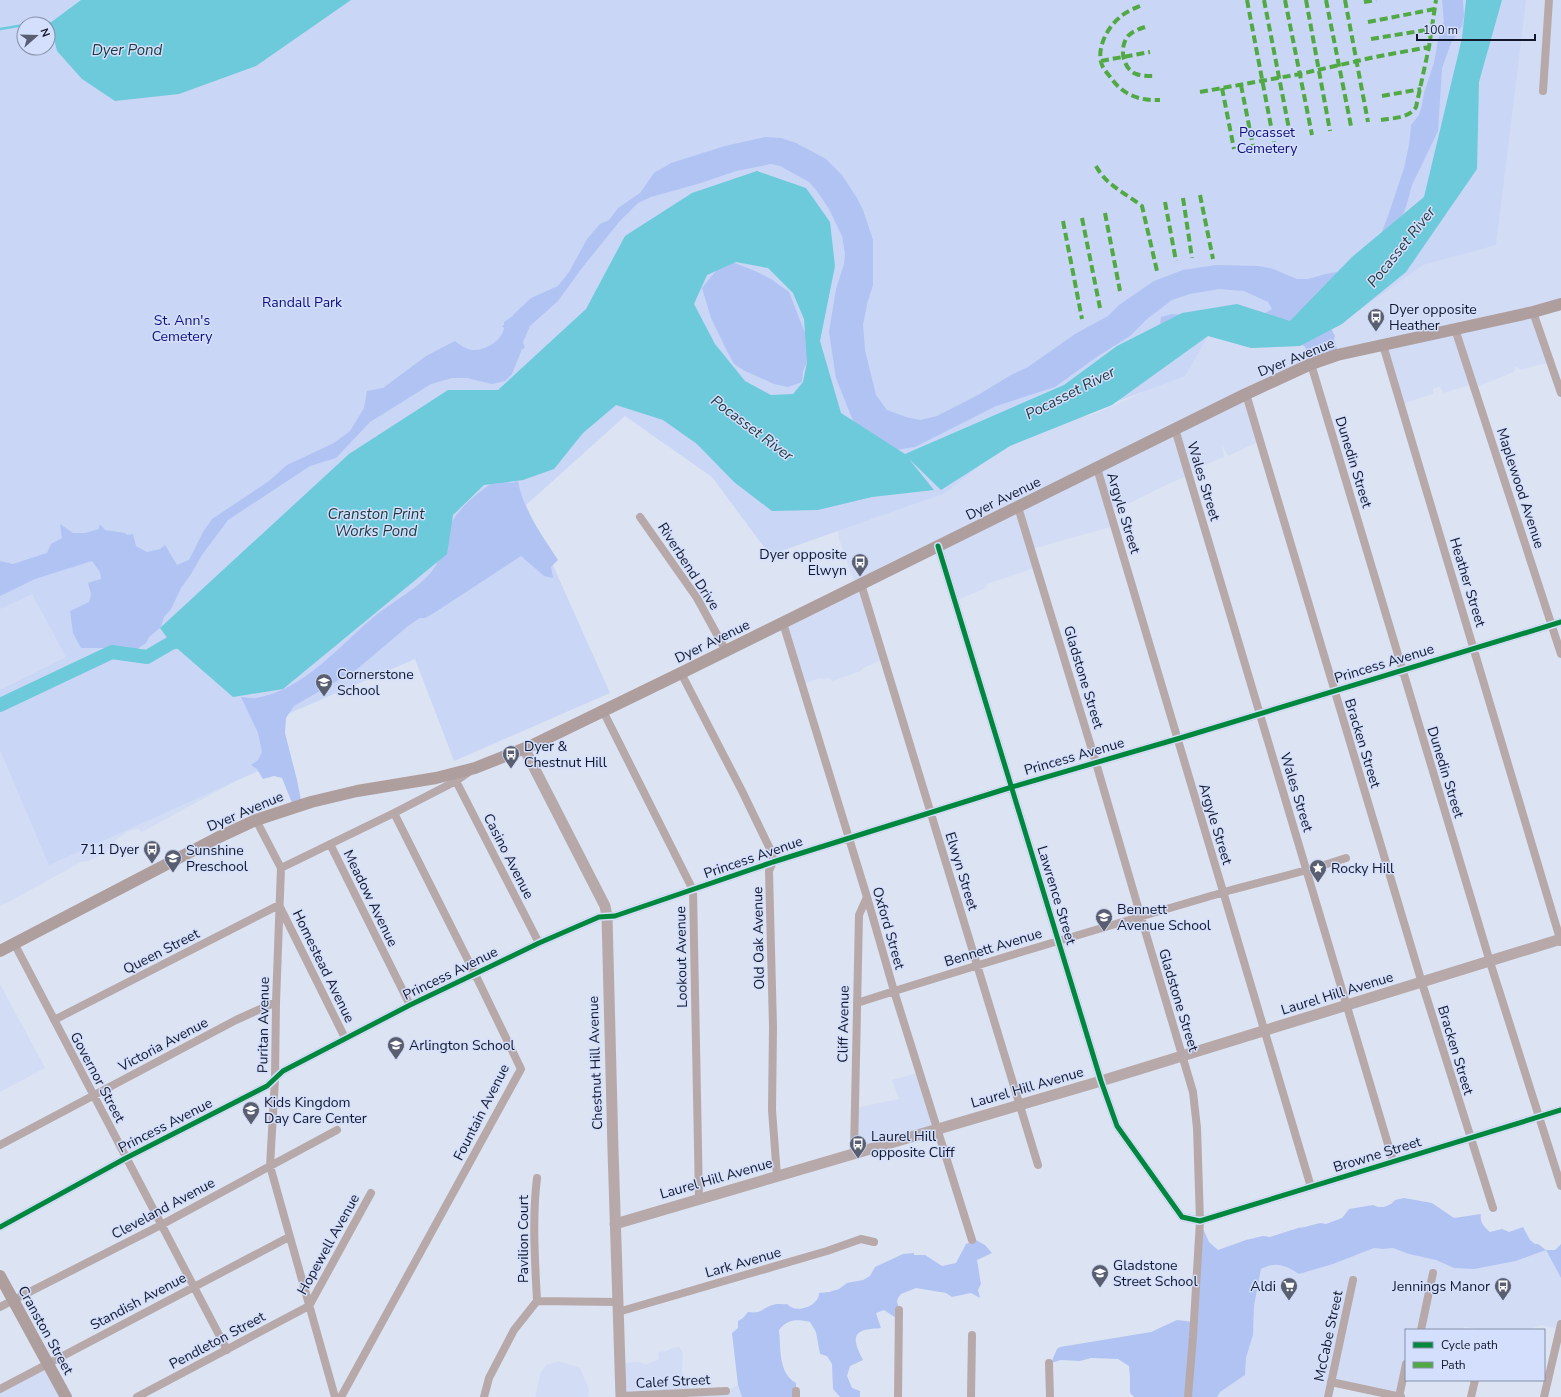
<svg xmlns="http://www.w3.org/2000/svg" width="1561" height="1397" viewBox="0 0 1561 1397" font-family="'Nunito Sans',sans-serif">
	<rect width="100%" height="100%" fill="#dce3f3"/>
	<path fill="#d2dcf5" d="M1515,0H1561V304L1534,313L1550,363L1538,365L1521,370L1515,366L1514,372L1476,387L1472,384L1444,393L1439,386L1433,389V394L1402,404L1384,347L1339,355L1330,327L1347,320L1379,294Z
		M1213,333L1301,344L1305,347L1311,364L1250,393L1260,441L1228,456L1222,445L1224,457L1190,471L1189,475L1168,484L1128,504L1110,508L1114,526L1032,549L1037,567L987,584L986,588L957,600L940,546L863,583L884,659L863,668L861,671L832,681L829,678L822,679L819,678L802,685L786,622L857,585L851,574L839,538L838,532L830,511L998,450L1068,420L1091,415L1140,394L1160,377L1175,353Z
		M35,579L234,782L142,832L138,829L128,831L116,840L114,847L89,861L81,862L7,903L0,905V596Z
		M0,984L45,1068L0,1092Z
		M918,1073L935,1129L856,1152L855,1108L899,1099L892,1080Z
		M1374,1248L1383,1249L1393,1248L1409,1254L1436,1260L1454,1268L1516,1261L1546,1250L1561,1278V1324L1559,1329L1541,1325L1526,1330H1476L1474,1328L1464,1327L1463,1330H1406V1368L1400,1397L1329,1385L1326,1397H1217L1220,1392L1245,1375L1246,1358L1253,1335L1254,1306L1261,1269L1270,1264L1280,1265L1289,1268L1299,1274L1333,1264Z
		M679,1347L683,1353L682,1370L684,1383L698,1394H720L738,1385L742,1397H622V1363L640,1362L646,1365L659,1359L658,1353L663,1351L664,1352L672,1348Z
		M559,1361L580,1368L589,1390L588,1397H535L541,1372L546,1365Z
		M42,1367L67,1397H0V1389Z"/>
	<path fill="#c9d6f5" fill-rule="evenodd" d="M0,0H1526L1496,245L1423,265L1334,328L1284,347L1208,336L1185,376L1011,441L945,493L770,555L712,477L625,416L526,505L610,693L454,761L415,659L283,716L276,763L49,865L0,750V690L66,657L32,594L0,609ZM24,24H48V48H24Z"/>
	<path fill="#b1c3f3" d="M1442,0H1463L1464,16L1462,26L1451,43L1442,68L1438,131L1412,185L1406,207L1391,243L1330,327L1335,336L1334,339L1339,355L1311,364L1305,347L1301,344L1213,333L1164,329L1160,323L1161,317L1172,314L1252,321L1272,309L1268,302L1244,291L1219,289L1190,294L1172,300L1147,319L1130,336L1098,356L1055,387L996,406L915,447L896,450L857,431L836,378L829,332L836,289L844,264L845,254L842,236L829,209L817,191L809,182L780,166L771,164L736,171L701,183L651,197L638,203L619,222L582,268L558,301L530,326L523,342L525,348L522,349L512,374L505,381L492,384L467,378H452L431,384L370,422L336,458L310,466L228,520L202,555L191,574L181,588L171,609L164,617L161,627L149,637L146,643L130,654L114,647L106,648H81L73,633L70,611L89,602L91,594L88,583L101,579L100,572L92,561L35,579L0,596V561L13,564L47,553L51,544L62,538L60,524L73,533H85L99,529V526L101,525L105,530L125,533L127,535L133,534L136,546L147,552L160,549L165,545L177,565L189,560L203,532L212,519L269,481L287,465L334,443L350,431L364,408L367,391L383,388L426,356L455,341C460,345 466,349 472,350C485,351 502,341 504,328L502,326L504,325V322L513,316V315L531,298L558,286L569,272L587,239L600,224L609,220L618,208L640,193L654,173L671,163L725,146L765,137L781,138L796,143L826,159L842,175L857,198L863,210L873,240V285L867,304L863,325L865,350L876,395L887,410L906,417L920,420L937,416L978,395L1011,375L1028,367L1075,334L1108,316L1119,305L1154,281L1183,270L1216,265L1259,266L1273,269L1297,279H1308L1326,274L1346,270L1381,234L1388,216L1404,168L1409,145L1411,125L1419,115L1422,105L1424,93L1434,63L1438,40L1444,21Z
		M723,262L735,263L755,271L771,279L789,292L805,333L811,336L812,351L803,371L802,382L788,387L774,384L745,371L734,364L727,351L711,318L702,288Z
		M495,481L512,483L518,481C523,510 542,535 558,560L551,567L553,578L544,576L521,556L434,613L425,618H420L408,626L356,670L294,706L286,718L285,733L297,780L302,805L294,808L282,778L274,776L263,779L257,769L251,765L258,760L262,752L258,733L241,697C246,697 252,699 256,698C304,690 339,646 375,616C392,602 419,588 432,571C444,556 444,536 453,520C462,505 480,491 495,481Z
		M1404,1198L1432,1203L1454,1218L1481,1214C1479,1221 1484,1227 1490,1232L1502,1229L1509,1232L1523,1227L1530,1240L1535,1244H1538L1546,1250H1555L1561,1244V1278L1546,1250L1516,1261L1474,1269L1454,1268L1436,1260L1409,1254L1393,1248L1383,1249L1374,1248L1333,1264L1299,1274C1285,1265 1276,1261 1261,1269L1254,1306L1253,1335L1246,1358L1245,1375L1220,1392L1217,1397H1134L1130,1393V1377L1129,1366L1118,1359L1091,1358L1080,1361L1061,1360L1051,1363L1057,1349L1060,1347L1151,1332L1177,1320L1194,1322L1201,1224L1209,1242L1218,1250L1246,1240L1263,1236L1270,1237L1298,1228L1305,1227L1320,1223L1326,1224L1342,1218L1349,1209L1373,1205L1378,1207H1384L1391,1204L1395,1200Z
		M976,1240L985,1245L992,1253L977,1260L981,1284L978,1290L980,1298L971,1293L952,1297L946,1293L916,1288L901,1294L898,1298L897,1301L901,1317L896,1318L884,1310L876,1313L881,1328C877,1329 874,1328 871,1329C848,1331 856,1346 863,1360L850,1366L847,1376L852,1388L860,1391V1397H840L833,1389L832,1364L827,1356L820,1354L816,1332L810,1322C797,1319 787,1319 779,1330C781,1348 778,1373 796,1383V1397H742L738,1385L732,1333L738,1328V1321L743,1318L748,1312C764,1314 761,1308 773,1305C777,1303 782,1305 787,1304C795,1314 819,1307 819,1293L829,1292L839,1289L847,1283L863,1280L870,1276L875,1267L903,1254L914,1253V1255H925L942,1266L956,1263L966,1244Z"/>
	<path fill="#6dcadb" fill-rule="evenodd" d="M81,0H351L256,66L179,94L115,101L82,79L57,51L50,23Z
		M1466,0H1502L1479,82L1477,169L1406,272L1342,324L1300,346L1251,348L1208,336L1112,405L1010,446L941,490L909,459L934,490L872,497L818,510L772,511L734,482L697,444L663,420L616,405L583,433L554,469L523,480L484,485L453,515L447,554L283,689L233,697L171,643L160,628L349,454L448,390H498L586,309L625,236L692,193L757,171L806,188L830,222L835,266L820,341L841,413L905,454L1064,385L1117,346L1182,313L1237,304L1290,321L1352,257L1424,197L1462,38ZM736,262L768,268L793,293L804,319L807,362L803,382L793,394L771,395L745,381L715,344L694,304L707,275Z"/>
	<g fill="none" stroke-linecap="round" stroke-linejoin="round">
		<path stroke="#6dcadb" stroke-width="2.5" d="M38,24L50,23
			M0,29L24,25"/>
		<path stroke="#6dcadb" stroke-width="14" d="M0,705L112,652L147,657L171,643L189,639"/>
		<path stroke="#b7a9a9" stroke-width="8" d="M1543,91L1549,0
			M1533,312L1561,393
			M1455,329L1561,654
			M1383,345L1561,942
			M1311,364L1490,962L1561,1186
			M1246,394L1422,983L1493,1208
			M1175,429L1393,1161
			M1097,468L1311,1187
			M1018,507L1096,763L1141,917L1193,1092L1197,1128L1200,1221L1193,1337L1188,1397
			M640,517L697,598L726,651
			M938,546L1101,1081L1117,1126L1182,1217L1200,1221L1561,1110
			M861,584L1038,1165
			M783,623L867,897L894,991L972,1240
			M681,673L742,791L772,853L773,862L769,871L773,1027L772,1110L777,1176
			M603,711L693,890L699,1199
			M456,781L539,943
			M256,820L281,868L276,1002L275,1079L270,1166L335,1397
			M330,844L410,1005
			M281,868L394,813L456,781L469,772
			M14,943L227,1350
			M857,1003C977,964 1099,929 1221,893C1263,881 1305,872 1346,858
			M54,1020L279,905L345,1038
			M0,1145L236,1020L276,1002
			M854,1153L859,915L867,897
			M0,1227L126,1158L267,1086L283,1071L410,1005L539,943L599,917L615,916L773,862L1012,787L1177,739L1561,622
			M537,1301C535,1260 532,1219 537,1178
			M537,1301L618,1302
			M0,1307L161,1225L337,1130
			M618,1312L827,1251L861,1239L874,1242
			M1421,1330L1433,1273
			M1049,1363L1050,1397
			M1331,1382L1401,1397
			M0,1389L289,1237
			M796,1391V1397
			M621,1396L726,1391
			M137,1397L309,1306L371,1193
			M341,1397L521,1069L475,974L394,813
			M484,1397L489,1378L514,1330L537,1301
			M898,1397L899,1310
			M971,1397L972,1335
			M1328,1397L1353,1280
			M1399,1397L1406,1364
			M1471,1397L1475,1380
			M1544,1397L1561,1324"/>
		<path stroke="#b7a9a9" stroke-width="11" d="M524,748L605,906L607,916L613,1150L621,1397
			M615,1224L1101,1081L1561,939"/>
		<path stroke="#af9e9e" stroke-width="12" d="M0,951L217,838L256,820L311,802L357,791L436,778L475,768L533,745L681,673L1246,394L1311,364L1337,355L1533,312L1561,304
			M0,1276L66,1397"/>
		<path stroke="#51a944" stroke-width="4" stroke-dasharray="8 4" stroke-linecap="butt" d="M1247,0L1274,142
			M1264,0L1291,139
			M1285,0L1312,135
			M1306,0L1330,131
			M1326,0L1351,126
			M1345,0L1368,122
			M1364,2L1376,0
			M1140,6C1133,9 1125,12 1119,18C1107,28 1096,49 1102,65C1104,70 1108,74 1111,78C1123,95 1140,101 1160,100
			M1368,22L1435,9
			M1145,27C1139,29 1133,31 1128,36C1119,47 1122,68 1136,74C1142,76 1148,76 1155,76
			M1371,39L1432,29
			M1101,61L1150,52
			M1241,85L1253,146
			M1222,88L1234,149
			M1200,92L1300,74L1375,57L1429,47
			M1382,96L1421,89
			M1381,120C1393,118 1410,118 1416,107L1429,47L1436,0
			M1096,166C1106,185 1125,193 1142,206L1157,271
			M1200,195L1213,259
			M1183,198L1192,258
			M1165,202L1176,261
			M1105,213L1120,291
			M1082,218L1100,308
			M1063,221L1082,319"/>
		<g stroke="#d3dffc" stroke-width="8">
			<path id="cycleway" d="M938,546L1101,1081L1117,1126L1182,1217L1200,1221L1561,1110
				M0,1227L126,1158L267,1086L283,1071L410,1005L539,943L599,917L615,916L773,862L1012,787L1177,739L1561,622"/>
		</g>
		<use href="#cycleway" stroke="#00873e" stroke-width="5"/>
	</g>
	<defs>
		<g id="bus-pin" transform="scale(0.9)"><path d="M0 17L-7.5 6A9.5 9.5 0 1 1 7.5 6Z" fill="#595f70" stroke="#d3dffc"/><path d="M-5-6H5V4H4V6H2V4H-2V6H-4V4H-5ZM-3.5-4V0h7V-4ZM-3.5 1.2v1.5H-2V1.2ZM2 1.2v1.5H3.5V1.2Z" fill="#fff"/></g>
		<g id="school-pin" transform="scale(0.9)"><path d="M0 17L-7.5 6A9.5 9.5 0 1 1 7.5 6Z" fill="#595f70" stroke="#d3dffc"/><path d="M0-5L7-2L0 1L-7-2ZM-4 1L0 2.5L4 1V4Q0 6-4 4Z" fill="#fff"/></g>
		<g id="sight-pin" transform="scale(0.9)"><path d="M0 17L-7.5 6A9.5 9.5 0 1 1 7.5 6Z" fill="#595f70" stroke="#d3dffc"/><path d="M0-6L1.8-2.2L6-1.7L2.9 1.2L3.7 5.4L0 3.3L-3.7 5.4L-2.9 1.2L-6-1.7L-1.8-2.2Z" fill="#fff"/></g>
		<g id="supermarket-pin" transform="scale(0.9)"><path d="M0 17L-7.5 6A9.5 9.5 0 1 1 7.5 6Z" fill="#595f70" stroke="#d3dffc"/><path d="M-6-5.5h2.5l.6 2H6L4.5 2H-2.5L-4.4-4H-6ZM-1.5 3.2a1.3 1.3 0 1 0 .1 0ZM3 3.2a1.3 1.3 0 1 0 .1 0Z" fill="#fff"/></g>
	</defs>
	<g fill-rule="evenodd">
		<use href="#bus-pin" x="1376" y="317"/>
		<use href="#bus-pin" x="860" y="562"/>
		<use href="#school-pin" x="324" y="682"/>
		<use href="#bus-pin" x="511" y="754"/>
		<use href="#bus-pin" x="152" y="849"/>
		<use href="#school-pin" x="173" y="858"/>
		<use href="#sight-pin" x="1318" y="868"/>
		<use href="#school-pin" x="1104" y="917"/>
		<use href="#school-pin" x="396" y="1045"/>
		<use href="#school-pin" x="251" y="1110"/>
		<use href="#bus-pin" x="858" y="1144"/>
		<use href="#school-pin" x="1100" y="1273"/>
		<use href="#supermarket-pin" x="1289" y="1286"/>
		<use href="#bus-pin" x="1503" y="1286"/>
	</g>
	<g text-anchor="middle" stroke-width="3" stroke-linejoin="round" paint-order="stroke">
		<g font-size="14" fill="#0d0e7b" stroke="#d3dffc">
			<text x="1267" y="137">Pocasset<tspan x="1267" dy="16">Cemetery</tspan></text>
			<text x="302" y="307">Randall Park</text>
			<text x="182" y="325">St. Ann's<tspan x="182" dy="16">Cemetery</tspan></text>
		</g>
		<g font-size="14" fill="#121829" stroke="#d3dffc" text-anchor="start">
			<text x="1389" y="314">Dyer opposite<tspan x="1389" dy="16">Heather</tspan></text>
			<text x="847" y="559" text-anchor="end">Dyer opposite<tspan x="847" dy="16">Elwyn</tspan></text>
			<text x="337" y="679">Cornerstone<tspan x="337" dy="16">School</tspan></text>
			<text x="524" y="751">Dyer &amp;<tspan x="524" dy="16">Chestnut Hill</tspan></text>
			<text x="139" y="854" text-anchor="end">711 Dyer</text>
			<text x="186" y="855">Sunshine<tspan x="186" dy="16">Preschool</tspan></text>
			<text x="1331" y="873">Rocky Hill</text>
			<text x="1117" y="914">Bennett<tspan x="1117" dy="16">Avenue School</tspan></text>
			<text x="409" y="1050">Arlington School</text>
			<text x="264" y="1107">Kids Kingdom<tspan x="264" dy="16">Day Care Center</tspan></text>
			<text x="871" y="1141">Laurel Hill<tspan x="871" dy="16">opposite Cliff</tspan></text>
			<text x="1113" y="1270">Gladstone<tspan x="1113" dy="16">Street School</tspan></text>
			<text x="1276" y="1291" text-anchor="end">Aldi</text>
			<text x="1490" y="1291" text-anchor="end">Jennings Manor</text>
		</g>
		<g font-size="14" fill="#121829" stroke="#d3dffc">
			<text transform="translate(1296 357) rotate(-22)" y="5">Dyer Avenue</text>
			<text transform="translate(1354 462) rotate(73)" y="5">Dunedin Street</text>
			<text transform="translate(1204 481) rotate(73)" y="5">Wales Street</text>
			<text transform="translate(1521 488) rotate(72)" y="5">Maplewood Avenue</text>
			<text transform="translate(1003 498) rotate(-26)" y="5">Dyer Avenue</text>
			<text transform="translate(1124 513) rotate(73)" y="5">Argyle Street</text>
			<text transform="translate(689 566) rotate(57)" y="5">Riverbend Drive</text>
			<text transform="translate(1468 582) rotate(73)" y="5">Heather Street</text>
			<text transform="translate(712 641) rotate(-26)" y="5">Dyer Avenue</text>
			<text transform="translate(1384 663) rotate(-17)" y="5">Princess Avenue</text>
			<text transform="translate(1084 677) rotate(73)" y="5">Gladstone Street</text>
			<text transform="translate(1363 743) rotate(73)" y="5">Bracken Street</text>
			<text transform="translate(1074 756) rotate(-16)" y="5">Princess Avenue</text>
			<text transform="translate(1446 772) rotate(73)" y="5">Dunedin Street</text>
			<text transform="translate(1297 792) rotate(73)" y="5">Wales Street</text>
			<text transform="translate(245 811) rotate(-23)" y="5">Dyer Avenue</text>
			<text transform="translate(1216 824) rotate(73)" y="5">Argyle Street</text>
			<text transform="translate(509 856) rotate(63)" y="5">Casino Avenue</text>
			<text transform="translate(753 857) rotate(-19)" y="5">Princess Avenue</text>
			<text transform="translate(962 871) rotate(73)" y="5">Elwyn Street</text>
			<text transform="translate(1057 895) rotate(73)" y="5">Lawrence Street</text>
			<text transform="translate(371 898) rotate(64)" y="5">Meadow Avenue</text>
			<text transform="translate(889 928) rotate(74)" y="5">Oxford Street</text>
			<text transform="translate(758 938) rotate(-91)" y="5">Old Oak Avenue</text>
			<text transform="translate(993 947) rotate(-17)" y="5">Bennett Avenue</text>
			<text transform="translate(161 951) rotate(-27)" y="5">Queen Street</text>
			<text transform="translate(681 957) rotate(-91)" y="5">Lookout Avenue</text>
			<text transform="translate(324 966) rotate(64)" y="5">Homestead Avenue</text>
			<text transform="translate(450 973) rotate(-26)" y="5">Princess Avenue</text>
			<text transform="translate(1337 993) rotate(-17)" y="5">Laurel Hill Avenue</text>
			<text transform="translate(1179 1000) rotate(73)" y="5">Gladstone Street</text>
			<text transform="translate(843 1024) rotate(-89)" y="5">Cliff Avenue</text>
			<text transform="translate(263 1025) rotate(-89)" y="5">Puritan Avenue</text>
			<text transform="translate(163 1044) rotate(-28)" y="5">Victoria Avenue</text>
			<text transform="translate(1456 1050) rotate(73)" y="5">Bracken Street</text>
			<text transform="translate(595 1063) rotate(-92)" y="5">Chestnut Hill Avenue</text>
			<text transform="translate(98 1077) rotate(62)" y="5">Governor Street</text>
			<text transform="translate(1027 1087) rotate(-16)" y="5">Laurel Hill Avenue</text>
			<text transform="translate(481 1112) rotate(-63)" y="5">Fountain Avenue</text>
			<text transform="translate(165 1125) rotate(-27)" y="5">Princess Avenue</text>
			<text transform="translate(1377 1154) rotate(-17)" y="5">Browne Street</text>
			<text transform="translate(716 1178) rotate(-16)" y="5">Laurel Hill Avenue</text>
			<text transform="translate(163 1208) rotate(-28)" y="5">Cleveland Avenue</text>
			<text transform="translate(523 1239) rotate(-90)" y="5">Pavilion Court</text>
			<text transform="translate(328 1244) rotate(-61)" y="5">Hopewell Avenue</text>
			<text transform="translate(743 1262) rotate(-16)" y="5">Lark Avenue</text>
			<text transform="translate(138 1301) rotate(-28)" y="5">Standish Avenue</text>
			<text transform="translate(46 1330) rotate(61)" y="5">Cranston Street</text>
			<text transform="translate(1328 1336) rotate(-78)" y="5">McCabe Street</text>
			<text transform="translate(217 1340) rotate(-28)" y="5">Pendleton Street</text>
			<text transform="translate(673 1381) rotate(-3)" y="5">Calef Street</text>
		</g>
		<g font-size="15" font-style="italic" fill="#1d383c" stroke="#d3dffc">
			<text x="127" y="55">Dyer Pond</text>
			<text transform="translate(1401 247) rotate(-51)" y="5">Pocasset River</text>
			<text transform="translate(1070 393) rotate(-27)" y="5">Pocasset River</text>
			<text transform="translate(752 428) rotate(37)" y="5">Pocasset River</text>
			<text x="376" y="519">Cranston Print<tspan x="376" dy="17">Works Pond</tspan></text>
		</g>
	</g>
	<rect x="1405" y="1329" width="140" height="52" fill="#d3dffc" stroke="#868fa8"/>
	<rect x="1413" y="1342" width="20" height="6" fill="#00873e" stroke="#868fa8"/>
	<text x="1441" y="1349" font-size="12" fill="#121829">Cycle path</text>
	<rect x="1413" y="1362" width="20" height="6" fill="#51a944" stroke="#868fa8"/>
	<text x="1441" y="1369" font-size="12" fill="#121829">Path</text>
	<g transform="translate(36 36) rotate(70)"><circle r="19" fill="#d3dffc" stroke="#868fa8"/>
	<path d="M0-3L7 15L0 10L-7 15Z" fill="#595f70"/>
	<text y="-6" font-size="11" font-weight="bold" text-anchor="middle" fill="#121829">N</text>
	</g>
	<path d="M1417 34v6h118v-6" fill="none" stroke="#121829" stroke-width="2"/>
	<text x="1423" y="34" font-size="12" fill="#121829" stroke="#d3dffc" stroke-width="3" paint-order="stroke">100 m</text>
</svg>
